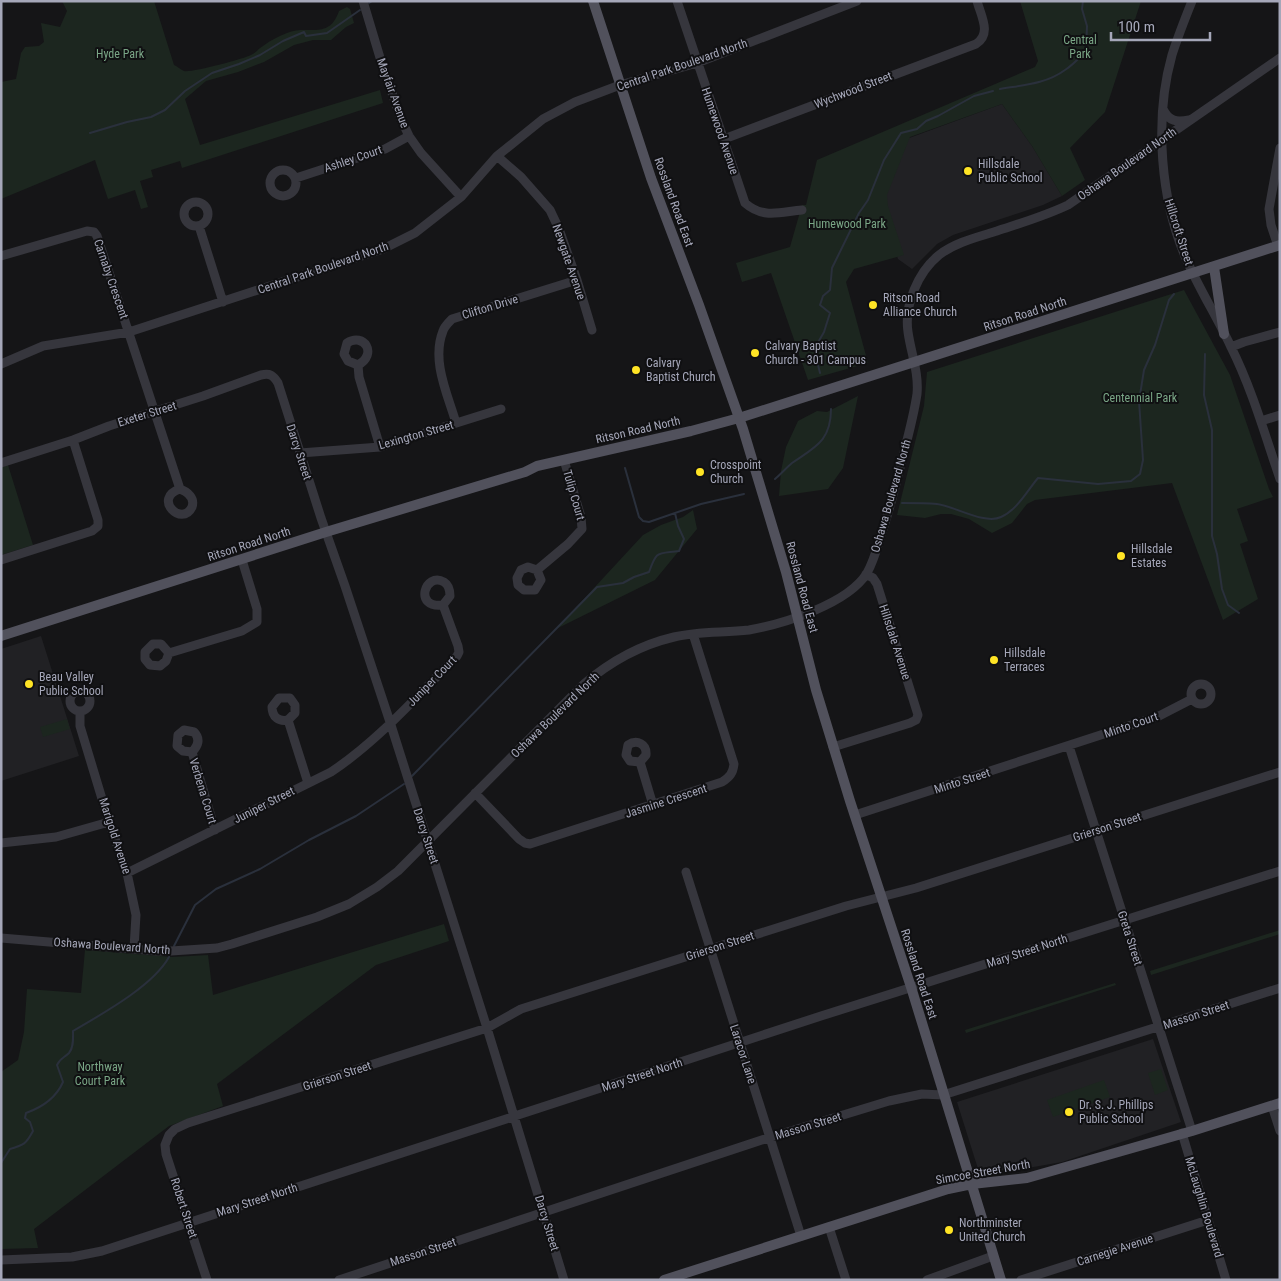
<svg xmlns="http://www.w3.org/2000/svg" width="1281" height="1281" viewBox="0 0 1281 1281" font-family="'Roboto Condensed',sans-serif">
	<rect width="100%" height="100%" fill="#151517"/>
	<path fill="#212124" d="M1002,104L1032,146L1062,196L1043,205L953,235L937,244L912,269L898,259L879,196L901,141Z
		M41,636L79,756L1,781V649Z
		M1153,1039L1181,1122L1062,1162L1022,1169L979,1172L957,1102Z"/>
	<path fill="#1c261f" d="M62,1H154L174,65C177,66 181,70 184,71C191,73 243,59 251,55C256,53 259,48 263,46C271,40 279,36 287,33C307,24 329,41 339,11L347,7L350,9L354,23L346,27L331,40H313L294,45L264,62L238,72L206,81L185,99L200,145L380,90L383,103L182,168L180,161L151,170L153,177L140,181L148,207L141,209L135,190L108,199L95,160L1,199V82L16,79L21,53L25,47L39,46L44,42L41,23L60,27L67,11Z
		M1020,1H1141L1105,112L1070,148L1085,180L1062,196L1032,146L1002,104L910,137L887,195L888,206L904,255L854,269L846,282L868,363L808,380L771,273L742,282L736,263L790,247L802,205H806L817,160L1035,67L1038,61Z
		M1184,290L1230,375L1269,489L1273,497L1237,509L1248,541L1240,544L1258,599L1223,620L1172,483L1035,500L1027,504L1012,523L992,533L969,519L951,514H941L925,518L897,515L924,406L927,372Z
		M858,396L843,468L828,489L779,496L781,471L786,447L798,421L817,411L827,412Z
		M8,465L33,545L1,555V467Z
		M693,510L697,529L655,580L556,629L643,535L661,525L683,517Z
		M67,719L70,729L43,737L40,727Z
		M444,924L449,941L376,965L217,1084L223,1106L169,1126L34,1229L38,1248L1,1249V1072L18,1060L24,1032L27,989L81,993L85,950L172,957L208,955L213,995Z
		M1280,930V934L1151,975L1150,971Z
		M1115,983L1116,985L966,1033L965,1030Z
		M1161,1069L1168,1090L1155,1095L1148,1073Z
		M1104,1080L1110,1097L1053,1117L1047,1100Z"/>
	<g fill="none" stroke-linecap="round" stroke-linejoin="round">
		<path stroke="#2a303c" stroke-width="2" d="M369,3L372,1
			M1000,89C1023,85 1046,84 1065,70C1073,65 1079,58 1086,51L1087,26L1082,9L1083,1
			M90,133L127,122L151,117L165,110L185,91L212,73L239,64L260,55L283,41L304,32L306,36L327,33L360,10
			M1205,354L1204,395L1212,430V536L1217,554L1222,589L1228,605L1239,613
			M820,373L816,357V346L824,332L830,313L820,305L823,296L830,290L832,268L859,213L868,200L884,160L901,133L917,129L926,121L938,116L974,96L993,91
			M625,468L639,517L643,521L649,522L701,504L744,494
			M775,479C781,474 786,468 792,463C815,447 831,441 831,409
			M902,503C913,503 926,503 937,504C954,506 985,525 1001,517C1017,510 1027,491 1038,478L1098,484L1131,481L1140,474L1143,460L1139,401L1144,370L1155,345L1169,300L1174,294
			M412,776L597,587L623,583L634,577L649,572C657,550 657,554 679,551L684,539L678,526L675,513
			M174,946L195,905L216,889L260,869L309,840L356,816L404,784
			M1,1163L10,1149C24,1145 26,1144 33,1131L30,1122L25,1118L26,1113C43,1107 56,1098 63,1082L57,1065C60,1058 64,1058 69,1053C74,1047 73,1038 73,1031C102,1014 153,986 169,957"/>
		<path stroke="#36363d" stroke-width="9" d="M363,1L381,61L401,119L409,136L421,153L461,197
			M677,1L745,203C763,219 780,212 802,210
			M1192,1C1185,19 1178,36 1172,55C1154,119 1160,202 1188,263C1201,292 1218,319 1231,347C1252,389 1265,435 1280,479
			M1163,109C1169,122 1177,122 1189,120
			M724,139L976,44C992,34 981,16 977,1
			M497,156L521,177L550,210L559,229L577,280L592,330
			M270 183a13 13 0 1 1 26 0a13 13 0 1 1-26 0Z
			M296,178L385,149L409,136
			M184 214a12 12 0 1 1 24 0a12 12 0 1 1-24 0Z
			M199,226L223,302
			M1278,246L1271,225L1269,209L1280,148
			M1,256L87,231L94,232L97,236L180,489C188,492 195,498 192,507C182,528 152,498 180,489
			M1231,347L1244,342L1280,332
			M1,364L43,346L129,332L383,249L415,233L461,197L497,156L543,119L575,102L620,85L697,63L857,1
			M358,365L348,361L344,354L347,343C364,332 378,354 358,365L359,377L380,447
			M1261,421L1280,415
			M456,423C448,395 431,361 443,331C444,327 449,322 452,319L577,280
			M300,453L380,447L501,409
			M1,463L73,440L109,426L203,396L261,375C270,373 273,375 278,383L321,518L345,586L390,722L487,1028L564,1280
			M1,560L92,531L98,526V520L73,440
			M537,570L541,580L535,590H524L518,585L517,578L521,570L528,567L537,570L568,544L582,529L581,517L564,460
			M169,653L161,644H153L145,652V659L150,665L160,666L166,661L169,653L242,631L257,622V609L242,560
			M1191 694a10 10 0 1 1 20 0a10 10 0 1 1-20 0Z
			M70 701a10 10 0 1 1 20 0a10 10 0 1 1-20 0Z
			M80,711V726L109,822L127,873L136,915L134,948
			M288,720C279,722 272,717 272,707L279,698H290L295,705V713L288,720L308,783
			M1069,746L1192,1131
			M833,747L910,723L916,720L918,715L877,584L873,578L866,574
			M192,752C198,746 201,739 194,732L184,730L178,735L177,746L183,751L192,752L215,830
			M640,762L630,761L626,755L628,745C637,739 647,744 646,755L640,762L653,805
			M475,793L519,839L525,843L530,844L722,782C730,777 733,773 734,764L693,634
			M855,815L1159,716L1192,699
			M1,843L56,837L109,822
			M686,872L801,1236
			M127,873L331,772C378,741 417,696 457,656L459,652L458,646L443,605L450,596C450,590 449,585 444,582C425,571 413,609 443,605
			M1,938L157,951H171L217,948L232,944L317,917L349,904L377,887L398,871L584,684C611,661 640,645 674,637C699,631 724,633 749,630C783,624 848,604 867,573C874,561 878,545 882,532C891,506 897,479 904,452C909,433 914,414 917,394C919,373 911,353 908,332C904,305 918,272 939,255C956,242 978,237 997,231C1021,223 1045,216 1068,205L1280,58
			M1272,1106L1280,1131
			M1182,1133L1226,1280
			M829,1227L846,1280
			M1,1260L72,1257L102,1251L821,1016L1280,871
			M207,1280L166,1154L165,1145L169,1135L175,1129L188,1123L487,1028L521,1009L846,906L916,888L1280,772
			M339,1280L771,1137L889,1101L922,1094L943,1095L1280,988
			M927,1280L993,1256
			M1021,1280L1208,1220"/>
		<path stroke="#51515c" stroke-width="10" d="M593,1L651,178L699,305L743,429L786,572L816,690L850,801L911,987L1001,1280
			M1214,267L1224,334
			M1,636L326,532L525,472L537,466L691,431L739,418L1280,245
			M664,1280L948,1189L972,1184L1027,1178L1192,1131L1280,1103"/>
	</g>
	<g fill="#ffe425" stroke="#101012" stroke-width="2">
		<circle cx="968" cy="171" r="5"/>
		<circle cx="873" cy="305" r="5"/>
		<circle cx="755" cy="353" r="5"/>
		<circle cx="636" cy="370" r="5"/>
		<circle cx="700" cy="472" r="5"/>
		<circle cx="1121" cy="556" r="5"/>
		<circle cx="994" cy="660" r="5"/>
		<circle cx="29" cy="684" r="5"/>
		<circle cx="1069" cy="1112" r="5"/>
		<circle cx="949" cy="1230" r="5"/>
	</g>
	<g text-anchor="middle" stroke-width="4" stroke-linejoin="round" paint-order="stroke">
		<g font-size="12" fill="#7aa686" stroke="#101012">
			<text x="1080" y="44">Central<tspan x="1080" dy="14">Park</tspan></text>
			<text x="120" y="58">Hyde Park</text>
			<text x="847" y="228">Humewood Park</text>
			<text x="1140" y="402">Centennial Park</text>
			<text x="100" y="1071">Northway<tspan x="100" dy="14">Court Park</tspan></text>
		</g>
		<g font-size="12" fill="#a5a7b9" stroke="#101012">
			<text transform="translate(682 65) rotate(-19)" y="4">Central Park Boulevard North</text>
			<text transform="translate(853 90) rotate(-21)" y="4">Wychwood Street</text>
			<text transform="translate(393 93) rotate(70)" y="4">Mayfair Avenue</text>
			<text transform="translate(720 131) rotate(71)" y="4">Humewood Avenue</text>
			<text transform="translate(353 159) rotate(-19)" y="4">Ashley Court</text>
			<text transform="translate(1127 164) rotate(-35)" y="4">Oshawa Boulevard North</text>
			<text transform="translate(674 202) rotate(70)" y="4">Rossland Road East</text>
			<text transform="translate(1179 232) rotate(72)" y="4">Hillcroft Street</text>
			<text transform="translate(569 262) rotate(71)" y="4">Newgate Avenue</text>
			<text transform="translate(323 268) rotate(-19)" y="4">Central Park Boulevard North</text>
			<text transform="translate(111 279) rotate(71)" y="4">Carnaby Crescent</text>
			<text transform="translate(490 307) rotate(-17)" y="4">Clifton Drive</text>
			<text transform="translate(1025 314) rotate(-18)" y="4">Ritson Road North</text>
			<text transform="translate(147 414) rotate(-17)" y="4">Exeter Street</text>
			<text transform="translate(638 430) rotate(-13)" y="4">Ritson Road North</text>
			<text transform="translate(416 435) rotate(-16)" y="4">Lexington Street</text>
			<text transform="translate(299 452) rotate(72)" y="4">Darcy Street</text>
			<text transform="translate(574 495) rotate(74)" y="4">Tulip Court</text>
			<text transform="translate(891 496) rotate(-74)" y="4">Oshawa Boulevard North</text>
			<text transform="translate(249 544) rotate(-18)" y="4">Ritson Road North</text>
			<text transform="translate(802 587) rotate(75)" y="4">Rossland Road East</text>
			<text transform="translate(895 642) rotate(72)" y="4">Hillsdale Avenue</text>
			<text transform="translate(432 681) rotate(-46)" y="4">Juniper Court</text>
			<text transform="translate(555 715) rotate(-44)" y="4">Oshawa Boulevard North</text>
			<text transform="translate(1131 725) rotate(-19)" y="4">Minto Court</text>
			<text transform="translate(962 781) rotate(-18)" y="4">Minto Street</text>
			<text transform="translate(203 791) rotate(73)" y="4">Verbena Court</text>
			<text transform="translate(666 801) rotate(-18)" y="4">Jasmine Crescent</text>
			<text transform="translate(264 805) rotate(-27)" y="4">Juniper Street</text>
			<text transform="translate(1107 827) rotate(-18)" y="4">Grierson Street</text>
			<text transform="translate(115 836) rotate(72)" y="4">Marigold Avenue</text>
			<text transform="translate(426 836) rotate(72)" y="4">Darcy Street</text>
			<text transform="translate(1130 938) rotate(72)" y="4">Greta Street</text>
			<text transform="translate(112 946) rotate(4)" y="4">Oshawa Boulevard North</text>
			<text transform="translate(720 946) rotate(-18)" y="4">Grierson Street</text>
			<text transform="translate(1027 951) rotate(-18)" y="4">Mary Street North</text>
			<text transform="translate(919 974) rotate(72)" y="4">Rossland Road East</text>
			<text transform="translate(1196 1015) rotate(-18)" y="4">Masson Street</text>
			<text transform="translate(743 1054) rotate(72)" y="4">Laracor Lane</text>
			<text transform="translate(642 1075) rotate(-18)" y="4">Mary Street North</text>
			<text transform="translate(337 1076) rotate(-18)" y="4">Grierson Street</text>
			<text transform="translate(808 1126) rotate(-17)" y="4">Masson Street</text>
			<text transform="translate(983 1172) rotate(-10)" y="4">Simcoe Street North</text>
			<text transform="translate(257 1200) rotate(-18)" y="4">Mary Street North</text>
			<text transform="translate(1204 1207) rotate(73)" y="4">McLaughlin Boulevard</text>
			<text transform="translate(184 1208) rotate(72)" y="4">Robert Street</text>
			<text transform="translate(547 1223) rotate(73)" y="4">Darcy Street</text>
			<text transform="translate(1115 1250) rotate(-18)" y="4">Carnegie Avenue</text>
			<text transform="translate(423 1252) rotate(-18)" y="4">Masson Street</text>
		</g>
		<g font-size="12" fill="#a5a7b9" stroke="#101012" text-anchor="start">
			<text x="978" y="168">Hillsdale<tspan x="978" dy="14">Public School</tspan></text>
			<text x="883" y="302">Ritson Road<tspan x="883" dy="14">Alliance Church</tspan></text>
			<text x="765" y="350">Calvary Baptist<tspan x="765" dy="14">Church - 301 Campus</tspan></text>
			<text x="646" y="367">Calvary<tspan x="646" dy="14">Baptist Church</tspan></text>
			<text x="710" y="469">Crosspoint<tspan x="710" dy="14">Church</tspan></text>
			<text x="1131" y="553">Hillsdale<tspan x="1131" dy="14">Estates</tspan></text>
			<text x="1004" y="657">Hillsdale<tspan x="1004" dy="14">Terraces</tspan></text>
			<text x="39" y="681">Beau Valley<tspan x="39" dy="14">Public School</tspan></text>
			<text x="1079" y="1109">Dr. S. J. Phillips<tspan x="1079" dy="14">Public School</tspan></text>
			<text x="959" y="1227">Northminster<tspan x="959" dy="14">United Church</tspan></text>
		</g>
	</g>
	<rect width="1281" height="1281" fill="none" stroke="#a5a7b9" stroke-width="5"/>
	<path d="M1111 32v8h99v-8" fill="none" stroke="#a5a7b9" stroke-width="2.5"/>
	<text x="1118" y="32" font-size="15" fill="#a5a7b9" stroke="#101012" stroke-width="4" paint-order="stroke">100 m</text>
</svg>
